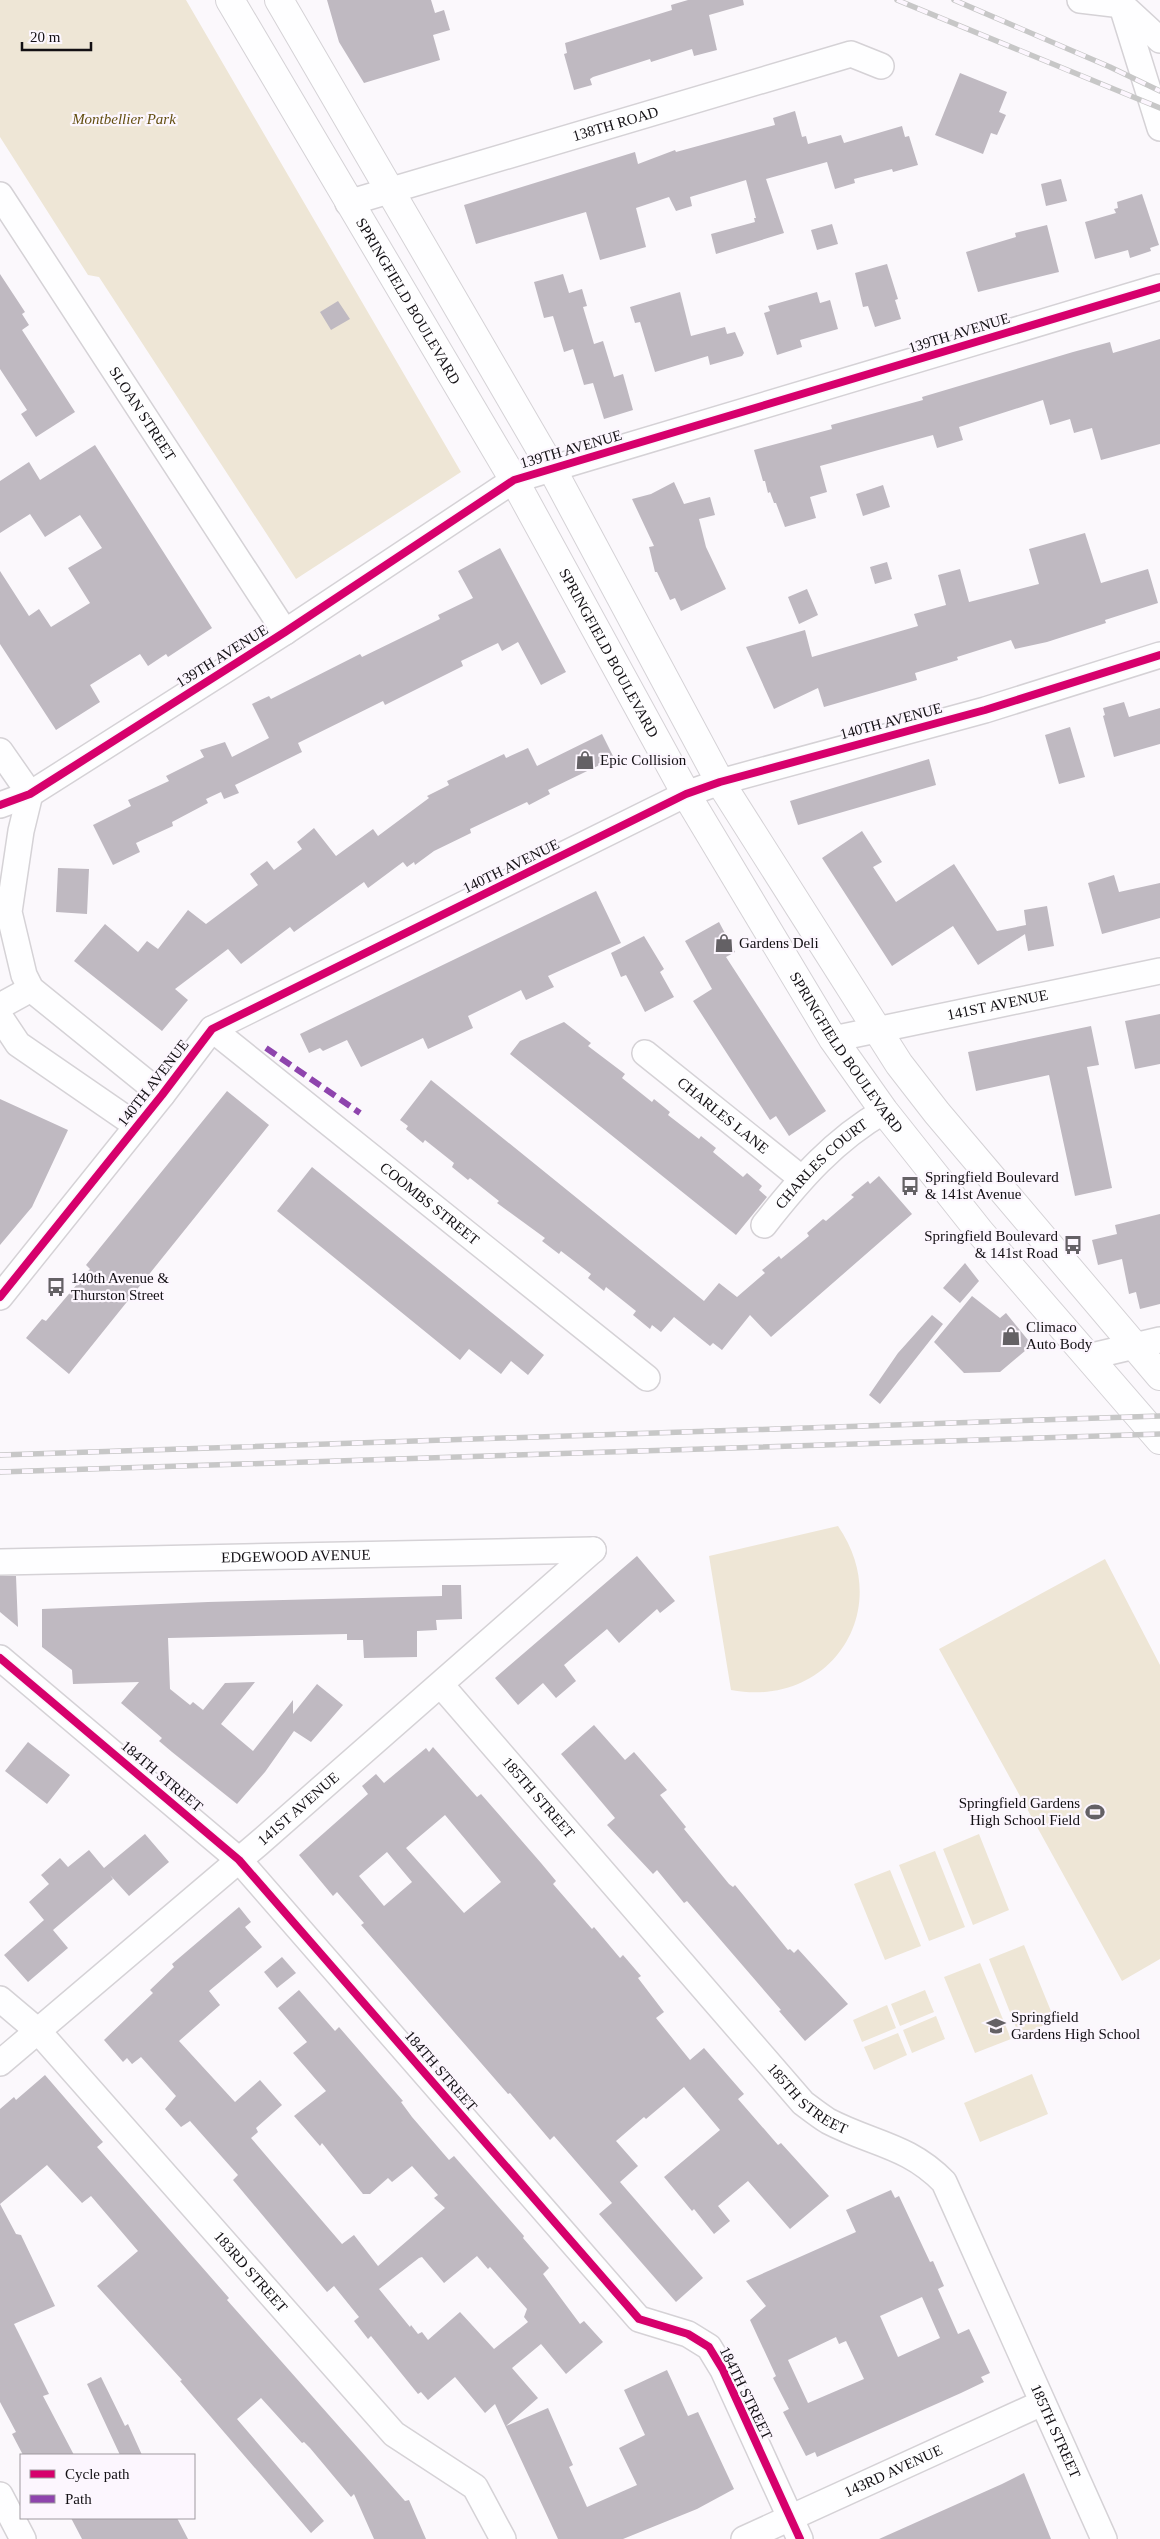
<svg xmlns="http://www.w3.org/2000/svg" width="1160" height="2539" viewBox="0 0 1160 2539" font-family="'Times New Roman',serif">
	<rect width="100%" height="100%" fill="#fbf8fc"/>
	<path fill="#eee6d6" d="M0,0H186L461,472L296,579L99,277L88,275L0,137Z
		M838,1526C896,1610 830,1709 731,1690L709,1556Z
		M1105,1559L1160,1665V1959L1122,1981L939,1649Z
		M979,1834L1009,1910L973,1925L943,1849Z
		M935,1851L965,1927L929,1941L899,1865Z
		M890,1870L921,1946L885,1960L854,1884Z
		M1024,1945L1055,2021L1019,2035L989,1959Z
		M980,1963L1011,2039L975,2053L944,1977Z
		M925,1990L934,2012L900,2026L891,2004Z
		M887,2005L896,2028L862,2042L853,2020Z
		M936,2016L945,2039L912,2053L903,2030Z
		M898,2033L907,2055L874,2070L864,2047Z
		M1032,2074L1048,2114L980,2142L964,2103Z"/>
	<path fill="#bfb9c1" fill-rule="evenodd" d="M327,0H431L435,13L444,10L450,30L433,35L440,60L364,83L339,42Z
		M688,0H743L744,5L709,15L717,50L694,56L692,49L651,62L650,59L593,77L590,79L592,85L574,90L564,54L567,53L565,43L672,10L671,5Z
		M960,73L1007,92L999,112L1006,115L997,135L991,133L983,154L935,135Z
		M795,111L802,137L806,136L808,144L841,135L844,143L902,126L905,137L909,136L918,165L893,172L892,169L854,179L855,183L835,189L827,162L766,179L784,233L716,254L711,234L755,222L754,218H756L746,180L690,197L692,206L676,211L669,197L636,208L646,247L600,260L586,212L476,244L464,205L635,152L638,164L675,150L676,152L775,125L773,118Z
		M1061,179L1067,201L1046,206L1041,184Z
		M1142,194L1159,245L1150,248L1151,251L1130,258L1128,250L1095,259L1085,222L1116,213L1114,209L1118,208L1117,202Z
		M832,224L838,244L817,250L811,230Z
		M1047,225L1059,272L978,292L966,252L1016,237L1015,233Z
		M887,264L898,299L895,300L901,319L875,327L868,306L863,307L855,273Z
		M0,274L25,312L22,314L29,325L22,330L75,412L36,437L21,414L27,410L0,369Z
		M563,274L569,293L582,289L587,306L583,307L594,344L603,341L614,377L623,374L633,410L604,419L593,383L584,385L573,349L564,352L553,316L544,318L534,282Z
		M680,292L691,336L725,327L727,334L735,332L744,353L742,356L710,365L708,356L655,372L640,322L635,323L630,307Z
		M817,292L820,303L830,300L838,329L800,340L802,347L777,355L764,313L770,311L768,306Z
		M338,301L350,319L331,330L320,312Z
		M1160,339V444L1101,460L1092,428L1074,433L1070,419L1050,425L1043,400L959,427L963,440L937,448L933,435L820,466L827,492L810,497L816,518L785,527L776,503H774L770,492L768,493L765,481H763L754,450L832,429L831,425L923,400L922,397L1073,352L1110,342L1113,353Z
		M95,445L212,628L168,657L166,654L148,666L140,654L90,685L100,702L56,730L0,644V571L29,616L39,609L51,627L90,603L68,568L102,548L80,515L45,537L30,514L0,533V481L29,462L40,480Z
		M674,482L684,504L710,497L715,515L699,519L706,547L726,589L681,611L675,598L670,600L657,572H655L649,547L654,546L632,499L651,494Z
		M883,485L890,507L863,516L856,494Z
		M1085,533L1101,583L1148,569L1158,603L1105,620L1106,623L1047,642L1015,649L1011,640L957,657L958,660L915,673L917,680L824,707L818,688L774,709L746,647L805,630L812,657L918,626L914,614L946,605L938,575L960,569L969,602L1039,584L1029,549Z
		M500,548L566,672L541,685L518,642L502,651L498,643L461,661L463,666L385,705L383,701L298,743L302,752L235,785L239,793L224,799L221,792L206,799L208,803L172,822L173,826L136,843L140,852L113,865L93,825L131,806L128,800L169,781L166,776L204,757L200,750L225,742L232,757L269,738L252,704L269,696L271,699L360,654L362,657L440,619L438,615L473,598L458,571Z
		M887,562L892,579L875,584L870,567Z
		M807,589L818,615L799,624L788,597Z
		M1124,702L1129,717L1160,708V744L1114,757L1103,716L1105,715L1103,708Z
		M1070,727L1085,777L1059,784L1045,735Z
		M602,734L614,758L548,790L550,794L529,805L527,802L470,829L471,833L434,851L415,865L414,862L407,867L403,862L368,888L364,882L294,932L290,927L241,964L228,949L175,989L188,1000L162,1031L74,961L105,924L138,952L147,941L158,949L188,910L206,924L258,885L250,874L267,861L274,870L302,849L297,842L314,828L336,856L373,829L378,836L429,798L427,796L449,785L447,781L504,754L506,758L528,748L537,766Z
		M929,759L936,785L798,825L790,801Z
		M862,831L882,862L873,867L896,902L954,864L997,931L1026,925L1024,910L1047,906L1054,946L1028,951L1025,934L978,965L953,926L892,966L822,858Z
		M58,868L89,869L87,914L56,912Z
		M1114,875L1119,892L1160,883V918L1102,934L1088,883Z
		M596,891L621,943L548,976L554,987L526,1000L521,990L468,1016L473,1028L428,1049L423,1038L361,1067L347,1040L323,1051L320,1048L309,1053L300,1034Z
		M719,922L735,952L726,957L826,1111L789,1136L776,1116L770,1120L693,1001L712,989L685,941Z
		M644,936L664,969L660,972L674,997L645,1012L626,975L621,977L611,953Z
		M1160,1014V1064L1135,1069L1125,1021Z
		M564,1022L591,1043L588,1046L625,1074L622,1078L652,1102L654,1099L670,1112L668,1115L699,1139L701,1136L716,1148L713,1152L743,1177L747,1173L762,1186L759,1190L767,1197L736,1235L510,1054L520,1041Z
		M1091,1026L1099,1065L1087,1067L1112,1188L1075,1196L1049,1075L976,1091L968,1052Z
		M431,1080L704,1301L719,1283L737,1297L765,1273L762,1270L779,1256L781,1259L809,1236L807,1233L823,1219L826,1221L854,1197L851,1195L868,1181L870,1184L879,1176L912,1214L771,1337L750,1315L722,1350L713,1343L710,1346L674,1317L661,1332L652,1325L650,1329L633,1315L636,1311L606,1287L604,1291L588,1278L591,1274L561,1251L559,1254L542,1241L545,1238L497,1203L499,1201L470,1178L468,1180L452,1167L454,1163L425,1140L423,1143L406,1129L408,1126L400,1120Z
		M227,1091L269,1125L69,1374L26,1338L42,1319L46,1321L90,1269L86,1265Z
		M0,1099L68,1130L32,1207L0,1245Z
		M312,1167L544,1355L528,1375L511,1361L501,1374L469,1349L460,1360L277,1211Z
		M1160,1214V1304L1140,1309L1136,1292L1129,1294L1122,1259L1098,1265L1092,1240L1117,1234L1115,1225Z
		M965,1263L979,1281L960,1303L943,1288Z
		M972,1296L1000,1318L1006,1313L1032,1345L1000,1372L964,1373L934,1342Z
		M932,1315L943,1324L880,1404L869,1395L898,1353Z
		M637,1556L675,1601L660,1613L657,1609L619,1643L607,1629L564,1665L576,1681L556,1698L543,1683L518,1705L495,1678Z
		M0,1576H16L18,1627L0,1612Z
		M442,1585H461L462,1619L436,1620L437,1630L417,1631V1657L364,1658L363,1640H347V1634L168,1638L170,1689L190,1705L193,1702L203,1710L225,1683L255,1682L221,1724L253,1751L293,1700V1714L317,1684L343,1705L311,1742L294,1731L265,1772L237,1804L172,1752L159,1741L162,1738L121,1703L139,1682L73,1684L72,1670L42,1647V1609L208,1602L442,1596Z
		M594,1725L625,1760L634,1752L667,1790L660,1795L686,1827L684,1829L729,1884L733,1887L735,1885L788,1950L790,1949L794,1953L798,1949L848,2004L805,2041L779,2011L781,2010L687,1901L684,1903L657,1870L653,1874L607,1825L615,1818L561,1754Z
		M28,1742L70,1775L47,1804L5,1771Z
		M433,1747L477,1797L481,1794L541,1863L556,1881L553,1884L592,1929L594,1927L620,1958L623,1955L641,1976L638,1978L664,2012L656,2018L690,2060L704,2048L744,2094L738,2099L778,2145L781,2143L829,2196L790,2229L748,2181L718,2206L730,2221L714,2234L694,2209L692,2211L664,2177L720,2130L684,2087L646,2119L644,2117L616,2141L638,2166L620,2182L703,2278L676,2302L599,2214L612,2203L554,2136L550,2140L510,2093L508,2094L361,1925L364,1923L337,1892L333,1896L299,1855L368,1794L362,1786L376,1774L384,1783L426,1748L429,1752ZM445,1815L501,1882L464,1913L406,1848ZM387,1852L412,1882L384,1906L359,1876Z
		M145,1834L169,1862L129,1896L110,1875L113,1879L53,1930L68,1948L28,1982L4,1955L44,1920L29,1902L49,1884L41,1875L60,1858L68,1867L89,1850L104,1868Z
		M239,1907L251,1922L245,1927L262,1947L209,1991L220,2005L179,2041L235,2102L260,2080L282,2105L256,2128L258,2132L251,2138L274,2165L342,2244L354,2235L378,2266L445,2208L434,2198L438,2195L412,2166L392,2182L388,2178L370,2194H363L322,2143L320,2146L294,2116L326,2091L293,2053L307,2042L278,2008L299,1990L335,2031L339,2027L403,2101L401,2102L412,2117L449,2160L454,2156L524,2236L523,2238L549,2268L543,2274L580,2324L584,2321L603,2342L566,2374L541,2344L512,2368L538,2398L506,2426L548,2408L573,2465L569,2467L587,2507L637,2485L619,2448L645,2435L624,2390L667,2370L688,2416L698,2412L734,2489L697,2509L623,2539H558L495,2404L485,2413L455,2377L428,2400L421,2392L418,2394L371,2336L368,2339L354,2321L359,2317L334,2286L327,2292L233,2180L238,2175L190,2121L181,2127L165,2109L176,2096L141,2057L132,2064L127,2058L123,2062L104,2040L153,1993L150,1990L174,1967L172,1964ZM477,2256L488,2269L490,2267L527,2309L524,2317L528,2322L494,2349L460,2312L428,2340L422,2332L418,2334L411,2325L410,2327L379,2289L419,2258L422,2257L444,2283Z
		M282,1957L296,1973L277,1988L264,1972Z
		M45,2075L103,2142L97,2147L229,2298L227,2300L405,2501L409,2500L426,2539H374L354,2494L351,2497L310,2448L304,2442L302,2443L261,2398L237,2419L324,2521L311,2533L180,2381L182,2380L97,2286L138,2251L91,2196L82,2203L47,2165L0,2204V2109L14,2097L16,2100Z
		M891,2190L895,2198L899,2196L930,2262L933,2261L944,2286L938,2289L958,2334L969,2329L990,2373L981,2377L984,2382L961,2393L817,2457L815,2452L806,2456L783,2412L789,2409L773,2378L776,2376L750,2320L766,2306L746,2281L856,2232L846,2210ZM922,2297L940,2338L898,2357L880,2316ZM836,2337L839,2344L846,2341L864,2379L808,2403L788,2360Z
		M0,2204L16,2234L21,2235L55,2306L14,2324L49,2394L43,2396L74,2455H23L12,2434L16,2432L0,2402Z
		M101,2377L125,2426L128,2424L142,2455H120L87,2384Z
		M1024,2473L1051,2539H879L1002,2484Z
		M71,2518H177L188,2539H82Z"/>
	<g fill="none" stroke-linecap="round" stroke-linejoin="round">
		<g stroke="#d5d2d6" stroke-width="28">
			<g id="minor">
				<path d="M1080,0L1122,5L1160,40"/>
				<path d="M1120,0L1160,128"/>
				<path id="s1" d="M0,195L285,632"/>
				<path id="s2" d="M348,203L851,54L881,66"/>
				<path d="M0,751L30,794"/>
				<path d="M30,794L21,831L9,912L24,975L31,989L162,1095"/>
				<path d="M0,805L30,794L60,775L285,632L514,480L1160,287"/>
				<path d="M0,1006L31,989"/>
				<path d="M0,1017L18,1044L137,1126"/>
				<path id="s3" d="M212,1029L647,1378"/>
				<path id="s4" d="M833,1039L1160,971"/>
				<path id="s5" d="M645,1053L801,1178"/>
				<path id="s6" d="M764,1225C800,1179 834,1140 884,1111"/>
				<path d="M0,1297L162,1095L212,1029L686,794L720,782L985,710L1160,655"/>
				<path d="M1088,1357L1160,1340"/>
				<path id="s7" d="M0,1562L593,1550"/>
				<path d="M0,1658L239,1860L639,2319L688,2334L709,2347L723,2370L800,2539"/>
				<path id="s8" d="M441,1685L803,2103C811,2109 820,2116 828,2121C872,2144 908,2145 944,2182L1104,2539"/>
				<path id="s9" d="M0,1999L38,2031L394,2434L475,2487L503,2539"/>
				<path id="s10" d="M0,2063L258,1844L593,1550"/>
				<path d="M0,2495L23,2539"/>
				<path id="s11" d="M744,2539L1042,2403"/>
			</g>
		</g>
		<g stroke="#d5d2d6" stroke-width="30">
			<g id="major">
				<path id="s12" d="M230,0L514,480L686,794L833,1039L884,1111L980,1232L1160,1440"/>
				<path d="M279,0L552,469L720,782L899,1064L937,1113L1160,1376"/>
			</g>
		</g>
		<use href="#minor" stroke="#fefeff" stroke-width="25"/>
		<use href="#major" stroke="#fefeff" stroke-width="28"/>
		<g stroke="#c7c7c7" stroke-width="5.5">
			<path id="rail" d="M897,0L1160,108
				M954,0L1110,67L1160,91
				M0,1455L1160,1416
				M0,1472L1160,1434"/>
		</g>
		<use href="#rail" stroke="#fcf6fe" stroke-width="4" stroke-dasharray="11" stroke-linecap="butt"/>
		<path stroke="#8e44ad" stroke-width="6" stroke-dasharray="12 6" stroke-linecap="butt" d="M266,1048L360,1113"/>
		<g stroke="#fcf6fe" stroke-width="11">
			<path id="cycleway" d="M0,805L30,794L60,775L285,632L514,480L1160,287
				M0,1297L162,1095L212,1029L686,794L720,782L985,710L1160,655
				M0,1658L239,1860L639,2319L688,2334L709,2347L723,2370L800,2539"/>
		</g>
		<use href="#cycleway" stroke="#d6006c" stroke-width="8"/>
	</g>
	<defs>
		<g id="shop-bare" transform="scale(1.5)"><path d="M-5-2.5h2.3a2.7 3.5 0 0 1 5.4 0H5L5.5 6h-11ZM-1.5-2.5h3a1.5 2.3 0 0 0-3 0Z" fill="#646165" stroke="#fcf6fe" stroke-width="2.5" paint-order="stroke"/></g>
		<g id="bus-bare" transform="scale(1.5)"><path d="M-5-6H5V4H4V6H2V4H-2V6H-4V4H-5ZM-3.5-4V0h7V-4ZM-3.5 1.2v1.5H-2V1.2ZM2 1.2v1.5H3.5V1.2Z" fill="#646165" stroke="#fcf6fe" stroke-width="2.5" paint-order="stroke"/></g>
		<g id="stadium-bare" transform="scale(1.5)"><path d="M0-5a6.5 5 0 1 0 0 10a6.5 5 0 1 0 0-10ZM-3.5-1.8h7v3.6h-7Z" fill="#646165" stroke="#fcf6fe" stroke-width="2.5" paint-order="stroke"/></g>
		<g id="school-bare" transform="scale(1.5)"><path d="M0-5L7-2L0 1L-7-2ZM-4 1L0 2.5L4 1V4Q0 6-4 4Z" fill="#646165" stroke="#fcf6fe" stroke-width="2.5" paint-order="stroke"/></g>
	</defs>
	<g fill-rule="evenodd">
		<use href="#shop-bare" x="585" y="760"/>
		<use href="#shop-bare" x="724" y="943"/>
		<use href="#bus-bare" x="910" y="1186"/>
		<use href="#bus-bare" x="1073" y="1245"/>
		<use href="#bus-bare" x="56" y="1287"/>
		<use href="#shop-bare" x="1011" y="1336"/>
		<use href="#stadium-bare" x="1095" y="1812"/>
		<use href="#school-bare" x="996" y="2026"/>
	</g>
	<g text-anchor="middle" stroke-width="4.5" stroke-linejoin="round" paint-order="stroke">
		<g font-size="15" font-style="italic" fill="#634f11" stroke="#fcf6fe">
			<text x="124" y="124">Montbellier Park</text>
		</g>
		<g font-size="15" fill="#131014" stroke="#fcf6fe">
			<text dy="5" stroke="none"><textPath href="#s2" startOffset="279">138TH ROAD</textPath></text>
			<text dy="5" stroke="none"><textPath href="#s12" startOffset="350">SPRINGFIELD BOULEVARD</textPath></text>
			<text transform="translate(959 333) rotate(-17)" y="5">139TH AVENUE</text>
			<text dy="5" stroke="none"><textPath href="#s1" startOffset="261">SLOAN STREET</textPath></text>
			<text transform="translate(571 449) rotate(-16)" y="5">139TH AVENUE</text>
			<text dy="5" stroke="none"><textPath href="#s12" startOffset="755">SPRINGFIELD BOULEVARD</textPath></text>
			<text transform="translate(222 656) rotate(-32)" y="5">139TH AVENUE</text>
			<text transform="translate(891 721) rotate(-15)" y="5">140TH AVENUE</text>
			<text transform="translate(511 866) rotate(-26)" y="5">140TH AVENUE</text>
			<text dy="5" stroke="none"><textPath href="#s4" startOffset="168">141ST AVENUE</textPath></text>
			<text dy="5" stroke="none"><textPath href="#s12" startOffset="1220">SPRINGFIELD BOULEVARD</textPath></text>
			<text transform="translate(153 1083) rotate(-52)" y="5">140TH AVENUE</text>
			<text dy="5" stroke="none"><textPath href="#s5" startOffset="100">CHARLES LANE</textPath></text>
			<text dy="5" stroke="none"><textPath href="#s6" startOffset="84">CHARLES COURT</textPath></text>
			<text dy="5" stroke="none"><textPath href="#s3" startOffset="279">COOMBS STREET</textPath></text>
			<text dy="5" stroke="none"><textPath href="#s7" startOffset="296">EDGEWOOD AVENUE</textPath></text>
			<text transform="translate(162 1776) rotate(40)" y="5">184TH STREET</text>
			<text dy="5" stroke="none"><textPath href="#s8" startOffset="149">185TH STREET</textPath></text>
			<text dy="5" stroke="none"><textPath href="#s10" startOffset="392">141ST AVENUE</textPath></text>
			<text transform="translate(441 2071) rotate(49)" y="5">184TH STREET</text>
			<text dy="5" stroke="none"><textPath href="#s8" startOffset="554">185TH STREET</textPath></text>
			<text dy="5" stroke="none"><textPath href="#s9" startOffset="371">183RD STREET</textPath></text>
			<text transform="translate(746 2393) rotate(64)" y="5">184TH STREET</text>
			<text dy="5" stroke="none"><textPath href="#s8" startOffset="989">185TH STREET</textPath></text>
			<text dy="5" stroke="none"><textPath href="#s11" startOffset="164">143RD AVENUE</textPath></text>
		</g>
		<g font-size="15" fill="#131014" stroke="#fcf6fe" text-anchor="start">
			<text x="600" y="765">Epic Collision</text>
			<text x="739" y="948">Gardens Deli</text>
			<text x="925" y="1182">Springfield Boulevard<tspan x="925" dy="17">&amp; 141st Avenue</tspan></text>
			<text x="1058" y="1241" text-anchor="end">Springfield Boulevard<tspan x="1058" dy="17">&amp; 141st Road</tspan></text>
			<text x="71" y="1283">140th Avenue &amp;<tspan x="71" dy="17">Thurston Street</tspan></text>
			<text x="1026" y="1332">Climaco<tspan x="1026" dy="17">Auto Body</tspan></text>
			<text x="1080" y="1808" text-anchor="end">Springfield Gardens<tspan x="1080" dy="17">High School Field</tspan></text>
			<text x="1011" y="2022">Springfield<tspan x="1011" dy="17">Gardens High School</tspan></text>
		</g>
	</g>
	<rect x="20" y="2454" width="175" height="65" fill="#fcf6fe" stroke="#9f9aa0"/>
	<rect x="30" y="2470" width="25" height="8" fill="#d6006c" stroke="#9f9aa0"/>
	<text x="65" y="2479" font-size="15" fill="#131014">Cycle path</text>
	<rect x="30" y="2495" width="25" height="8" fill="#8e44ad" stroke="#9f9aa0"/>
	<text x="65" y="2504" font-size="15" fill="#131014">Path</text>
	<path d="M22 42v8h69v-8" fill="none" stroke="#131014" stroke-width="2.5"/>
	<text x="30" y="42" font-size="15" fill="#131014" stroke="#fcf6fe" stroke-width="4" paint-order="stroke">20 m</text>
</svg>
